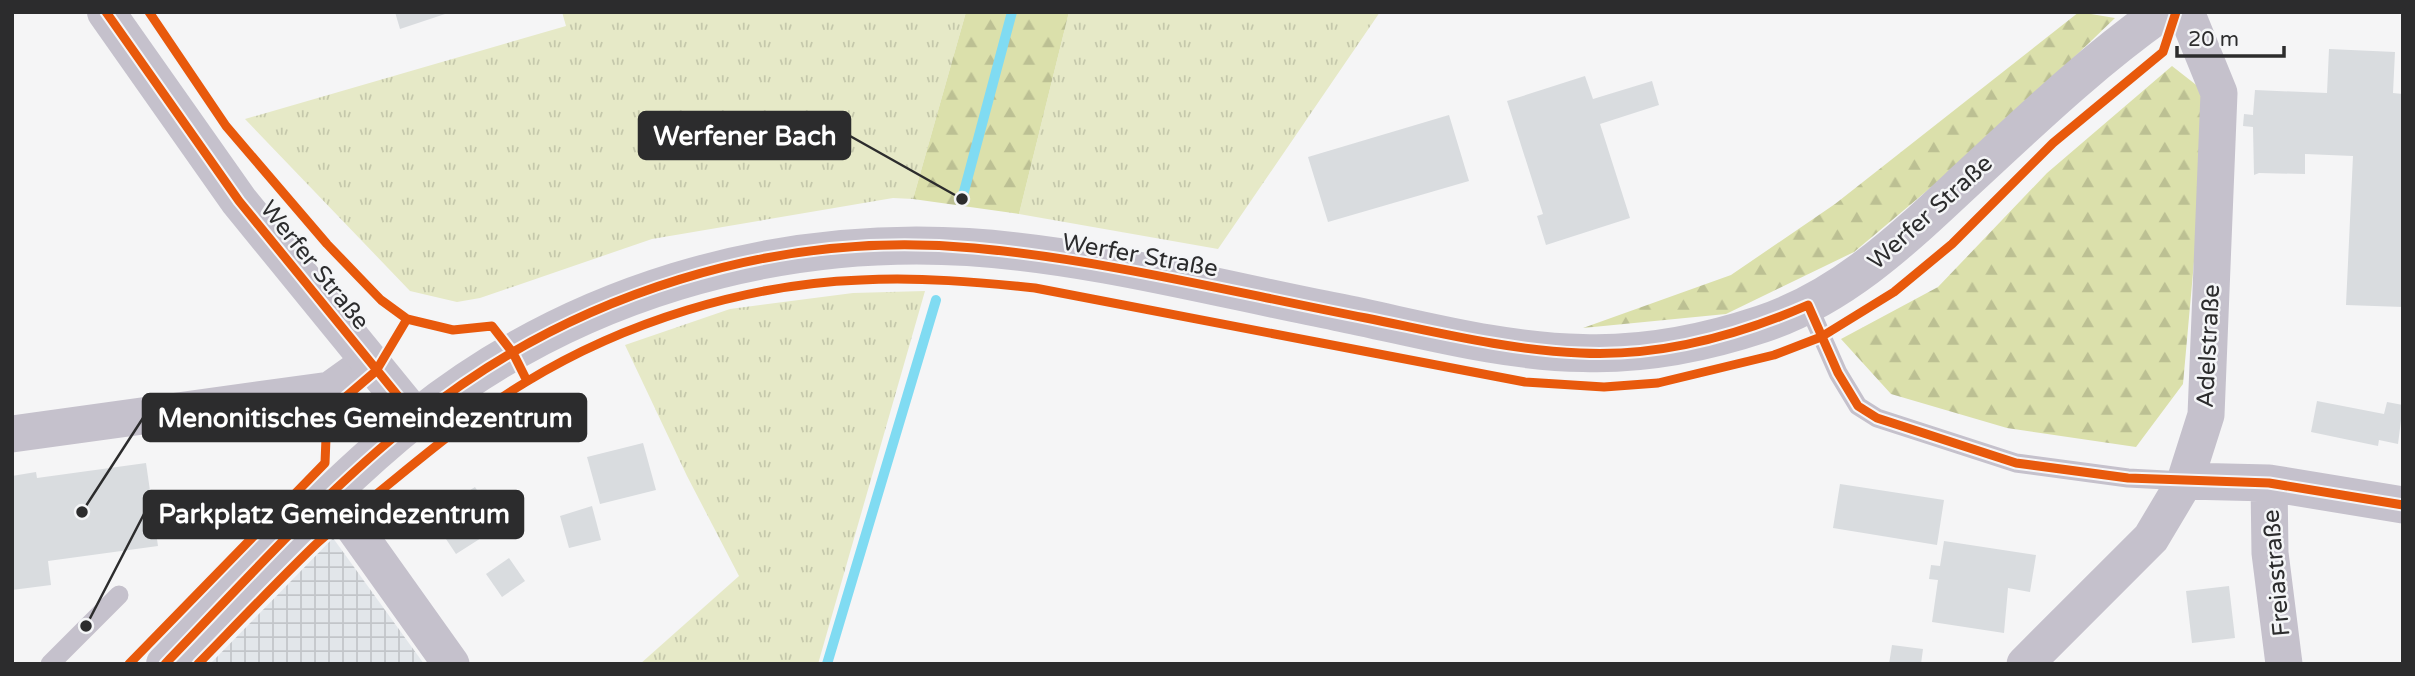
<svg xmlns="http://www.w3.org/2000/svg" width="2415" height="676" viewBox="0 0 2415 676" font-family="'Varela Round',sans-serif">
	<defs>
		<pattern id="industrial-grid" width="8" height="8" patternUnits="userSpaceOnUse" patternTransform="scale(1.75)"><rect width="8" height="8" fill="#e2e6ea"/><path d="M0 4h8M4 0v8" fill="none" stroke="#c2c5c9"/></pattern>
		<pattern id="grass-tufts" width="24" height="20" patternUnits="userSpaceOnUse" patternTransform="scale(1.75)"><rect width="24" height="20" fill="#e6e9c7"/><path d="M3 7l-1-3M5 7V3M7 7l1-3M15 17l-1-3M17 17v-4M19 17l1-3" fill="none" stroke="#c5c8ab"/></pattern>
		<pattern id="forest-firs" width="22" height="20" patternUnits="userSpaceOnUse" patternTransform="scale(1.75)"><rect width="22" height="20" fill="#dbe0ab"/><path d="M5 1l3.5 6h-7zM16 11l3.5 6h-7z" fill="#bcc093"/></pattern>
	</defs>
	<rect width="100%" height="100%" fill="#f5f5f6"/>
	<path fill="url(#industrial-grid)" d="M333,538L424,664H210Z"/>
	<path fill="url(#grass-tufts)" d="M562,12H966L913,199L893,198L652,239L480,298L457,302L410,291L245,119L566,26Z
		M1069,12H1380L1218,249L1019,214Z
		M925,291L818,664H640L739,576L687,476L625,345L730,309L853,293Z"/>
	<path fill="url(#forest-firs)" d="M966,12H1069L1019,214L913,199Z
		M2079,12L2115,18L1991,137L1854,252L1726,314L1583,328L1731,275L1835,204Z
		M2172,66L2209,95L2183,384L2136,447L2007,428L1891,394L1841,339L1938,287L2047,173Z"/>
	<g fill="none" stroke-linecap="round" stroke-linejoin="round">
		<path stroke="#80dbf2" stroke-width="10" d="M962,199L1012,12
			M827,664L936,300"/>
	</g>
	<path fill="#d9dcdf" d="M395,12H448V13L400,29Z
		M2329,49L2395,52L2393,93L2403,94V307L2346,305L2353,156L2305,154V174L2259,173L2254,175L2253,127L2243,126L2244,114L2253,115L2255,90L2327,93Z
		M1585,76L1593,99L1652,81L1659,105L1600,124L1630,218L1546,245L1537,216L1543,214L1507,101Z
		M1449,115L1469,181L1328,222L1308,157Z
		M2317,401L2384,414L2387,402L2403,405L2398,444L2379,440L2378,446L2311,432Z
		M643,443L656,490L600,504L587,457Z
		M146,463L158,546L48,561L51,585L12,590V476L36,472L37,478Z
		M1840,484L1944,500L1937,545L1833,528Z
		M475,487L500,526L456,554L430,515Z
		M592,506L601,540L569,548L560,516Z
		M1944,541L2036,555L2030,592L2008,588L2004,633L1932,622L1938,580L1929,579L1931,565L1940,566Z
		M509,558L525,581L502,597L486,574Z
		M2229,586L2235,638L2192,643L2186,591Z
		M1892,645L1923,649L1921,664H1889Z"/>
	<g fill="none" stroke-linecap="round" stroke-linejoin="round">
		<path stroke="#c5c1cc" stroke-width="19" d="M1808,305L1838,373L1858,406L1877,418L2016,463L2128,478L2185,481
			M50,664L119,595"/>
		<path stroke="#c5c1cc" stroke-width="37" d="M12,434L330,390L369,362
			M2185,481L2269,483L2403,505
			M2269,483L2270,553L2284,664
			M330,494L451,664
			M2025,664L2151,538L2185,481L2206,415L2219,93L2186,12"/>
		<path stroke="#c5c1cc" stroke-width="38" d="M106,12L239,201L416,418
			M165,664C246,580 325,491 416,418C571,294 771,235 968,247C1091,255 1215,288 1337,312C1417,328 1501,352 1583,353C1643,355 1705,343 1762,324C1843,297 1903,239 1964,182C2029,122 2090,63 2162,12"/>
		<g stroke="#f4f5f7" stroke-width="13">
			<path id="cycleway" d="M106,12L239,201L416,418
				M149,12L226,126L327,244L381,300L407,319L453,330L492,326L513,353L527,381
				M129,664L325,463L327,413L376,371L407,319
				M165,664C246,580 325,491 417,418C571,294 778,229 974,248C1106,260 1236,293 1366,318C1436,332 1508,350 1580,353C1658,357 1737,336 1808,305L1838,373L1858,406L1877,418L2016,463L2128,478L2269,483L2403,505
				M198,664C236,625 274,585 313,547C333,528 357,511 378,493C426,454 473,414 526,382C624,322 747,284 861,280C920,277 978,282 1035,288L1525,382L1604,387L1658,383L1774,355L1821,337L1894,292L1952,244L2053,143L2163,52L2176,12"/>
		</g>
		<use href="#cycleway" stroke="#e8590c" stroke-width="9"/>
	</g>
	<g text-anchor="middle" stroke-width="5" stroke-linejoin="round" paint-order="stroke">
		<g font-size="24" fill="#2c2c2d" stroke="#f4f5f7">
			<text transform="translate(1930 212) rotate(-42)" y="8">Werfer Straße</text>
			<text transform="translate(1140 255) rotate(10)" y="8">Werfer Straße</text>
			<text transform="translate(315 265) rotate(51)" y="8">Werfer Straße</text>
			<text transform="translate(2208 346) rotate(-87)" y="8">Adelstraße</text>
			<text transform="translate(2276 573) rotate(-95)" y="8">Freiastraße</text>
		</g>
	</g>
	<path fill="none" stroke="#2c2c2d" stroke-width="2.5" d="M962 199L850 136M82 512L143 418M86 626L144 514"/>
	<g fill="#2c2c2d" stroke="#f4f5f7" stroke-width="2.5">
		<circle cx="962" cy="199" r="7"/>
		<circle cx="82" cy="512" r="7"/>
		<circle cx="86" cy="626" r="7"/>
	</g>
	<g fill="#2c2c2d" stroke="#2c2c2d" stroke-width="2.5">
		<rect x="639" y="112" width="211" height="47" rx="7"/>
		<rect x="143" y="394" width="443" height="47" rx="7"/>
		<rect x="144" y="491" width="379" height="47" rx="7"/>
	</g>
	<g font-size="26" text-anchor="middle" font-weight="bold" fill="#fff">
		<text x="745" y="145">Werfener Bach</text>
		<text x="365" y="427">Menonitisches Gemeindezentrum</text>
		<text x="334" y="523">Parkplatz Gemeindezentrum</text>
	</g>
	<rect width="2415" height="676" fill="none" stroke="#2c2c2d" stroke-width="28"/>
	<path d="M2177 46v10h107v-10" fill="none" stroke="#2c2c2d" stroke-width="3.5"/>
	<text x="2188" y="46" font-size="21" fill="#2c2c2d" stroke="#f4f5f7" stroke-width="5" paint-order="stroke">20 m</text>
</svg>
